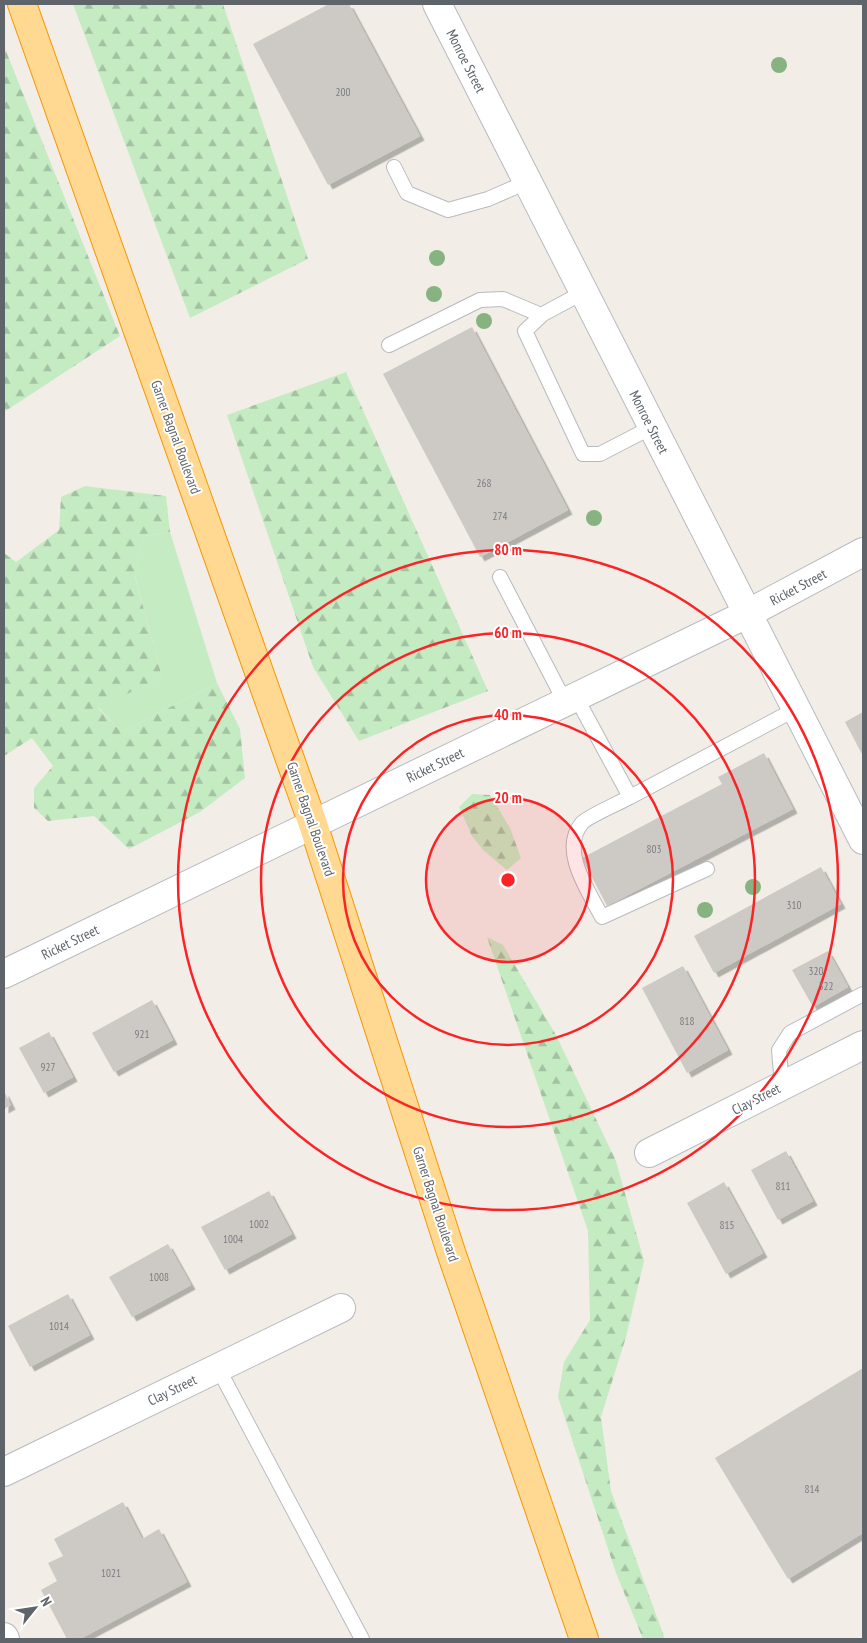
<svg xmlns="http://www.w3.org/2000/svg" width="867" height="1643" viewBox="0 0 867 1643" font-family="'PT Sans Narrow',sans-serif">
	<defs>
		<pattern id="forest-firs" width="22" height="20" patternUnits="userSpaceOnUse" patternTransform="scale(1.25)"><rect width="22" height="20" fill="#c5ebc2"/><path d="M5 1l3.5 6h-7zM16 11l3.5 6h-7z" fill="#a3c2a2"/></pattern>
		<filter id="shadow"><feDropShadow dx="4.5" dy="4.5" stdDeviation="0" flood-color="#0004"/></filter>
	</defs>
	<rect width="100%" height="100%" fill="#f2eee7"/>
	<path fill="#c5ebc2" d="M170,532L217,683L122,732L98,707L162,677L135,575L144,536Z"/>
	<path fill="url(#forest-firs)" d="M73,4H223L308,259L190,318Z
		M4,46L120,336L4,412Z
		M346,372L488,691L359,741L313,667L227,415Z
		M85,486L166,496L170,532L144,536L135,576L162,677L98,708L122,732L217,683L240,729L245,778L200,812L129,849L94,816L48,821L34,808V788L53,766L32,738L4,756V553L16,562L59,530L61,497Z
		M472,794L490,795L510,828L521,858L507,870L483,850L472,836L459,807Z
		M487,937L503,945L556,1035L616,1161L644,1261L626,1337L601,1417L611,1491L665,1639H643L616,1573L558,1397L564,1362L590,1320L588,1231Z"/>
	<path fill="#cdc9c4" filter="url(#shadow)" d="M329,4H349L420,136L328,185L253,44Z
		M472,327L568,510L480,557L383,374Z
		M863,712V756L845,722Z
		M764,753L793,809L607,906L582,858L722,784L718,777Z
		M821,867L841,904L714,973L694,936Z
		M828,951L848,987L813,1007L792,970Z
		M683,966L728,1050L687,1073L642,988Z
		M152,1000L173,1040L114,1072L92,1033Z
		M49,1032L73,1077L44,1093L19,1048Z
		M4,1091L11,1105L4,1109Z
		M786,1151L813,1201L778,1220L751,1170Z
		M724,1182L763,1253L726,1274L687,1203Z
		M269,1191L292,1234L225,1270L201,1227Z
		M168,1244L191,1285L132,1317L109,1277Z
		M68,1294L90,1335L30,1367L8,1326Z
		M863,1368V1533L788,1579L715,1458Z
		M123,1502L142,1539L159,1529L187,1582L80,1639H67L41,1590L57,1581L48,1563L63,1556L54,1539Z"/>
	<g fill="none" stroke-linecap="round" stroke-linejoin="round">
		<g stroke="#b7babf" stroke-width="16">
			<path id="lane" d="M394,167L407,193L448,210L488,199L527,182
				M584,292L543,314L525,331L583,454H600L652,427
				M389,345L480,300L503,299L541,315
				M500,577L565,702
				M576,697L630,797L796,709
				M630,797C621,802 587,817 582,823C559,850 589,892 602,917L707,869
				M782,1086L779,1050L790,1033L863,994
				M218,1368L362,1639"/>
		</g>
		<g stroke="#b7babf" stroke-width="30">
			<path id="street" d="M437,4L863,840
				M4,974L747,614L863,552
				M649,1153L863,1045
				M4,1472L341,1308
				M4,1637L5,1639"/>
		</g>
		<g stroke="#f99500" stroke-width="30">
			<path id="highway" d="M22,4L313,824L451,1252L584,1639"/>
		</g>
		<use href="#lane" stroke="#fff" stroke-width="14"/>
		<use href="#street" stroke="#fff" stroke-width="28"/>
		<use href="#highway" stroke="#ffd991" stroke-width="28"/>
	</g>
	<g fill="#87b380">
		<circle cx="779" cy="65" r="8"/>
		<circle cx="437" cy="258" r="8"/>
		<circle cx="434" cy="294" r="8"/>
		<circle cx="484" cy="321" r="8"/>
		<circle cx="594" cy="518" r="8"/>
		<circle cx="753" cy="887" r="8"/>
		<circle cx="705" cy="910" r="8"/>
	</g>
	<circle cx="508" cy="880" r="82" fill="#fa2427" fill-opacity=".12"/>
	<g fill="none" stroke="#fa2427" stroke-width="2.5">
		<circle cx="508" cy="880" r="82"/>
		<circle cx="508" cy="880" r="165"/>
		<circle cx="508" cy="880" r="247"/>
		<circle cx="508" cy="880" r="330"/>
	</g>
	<g text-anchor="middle" stroke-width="4" stroke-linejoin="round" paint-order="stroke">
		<g font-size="11" fill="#7a7d80">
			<text x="343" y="96">200</text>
			<text x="484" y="487">268</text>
			<text x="500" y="520">274</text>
			<text x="654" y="853">803</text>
			<text x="794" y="909">310</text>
			<text x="816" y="975">320</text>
			<text x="826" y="990">322</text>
			<text x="687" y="1025">818</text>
			<text x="142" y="1038">921</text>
			<text x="48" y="1071">927</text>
			<text x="783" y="1190">811</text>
			<text x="259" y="1228">1002</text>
			<text x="727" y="1229">815</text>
			<text x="233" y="1243">1004</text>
			<text x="159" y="1281">1008</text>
			<text x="59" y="1330">1014</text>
			<text x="812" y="1493">814</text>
			<text x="111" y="1577">1021</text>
		</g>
		<g font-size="14" fill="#5e6469" stroke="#fff">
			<text transform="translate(466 61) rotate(63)" y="5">Monroe Street</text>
			<text transform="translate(649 422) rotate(63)" y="5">Monroe Street</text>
			<text transform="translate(176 437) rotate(70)" y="5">Garner Bagnal Boulevard</text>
			<text transform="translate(798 587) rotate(-28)" y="5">Ricket Street</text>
			<text transform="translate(435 765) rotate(-26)" y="5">Ricket Street</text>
			<text transform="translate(311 819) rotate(71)" y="5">Garner Bagnal Boulevard</text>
			<text transform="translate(70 942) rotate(-26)" y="5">Ricket Street</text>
			<text transform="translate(756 1099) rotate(-27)" y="5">Clay Street</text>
			<text transform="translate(436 1204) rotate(72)" y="5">Garner Bagnal Boulevard</text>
			<text transform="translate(172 1390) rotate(-26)" y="5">Clay Street</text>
		</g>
	</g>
	<circle cx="508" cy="880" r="8" fill="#fa2427" stroke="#fff" stroke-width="2.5"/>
	<g font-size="15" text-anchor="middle" font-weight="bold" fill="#fa2427" stroke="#fff" stroke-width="4" stroke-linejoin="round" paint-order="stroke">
		<text x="508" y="555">80 m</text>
		<text x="508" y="638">60 m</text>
		<text x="508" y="720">40 m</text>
		<text x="508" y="803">20 m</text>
	</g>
	<rect width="867" height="1643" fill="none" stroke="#5e6469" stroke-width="10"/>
	<g transform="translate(35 1608) rotate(60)" stroke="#ffffff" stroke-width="4" paint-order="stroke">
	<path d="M0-4L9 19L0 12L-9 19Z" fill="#5e6469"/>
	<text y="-8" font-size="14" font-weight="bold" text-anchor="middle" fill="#5e6469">N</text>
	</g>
</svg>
